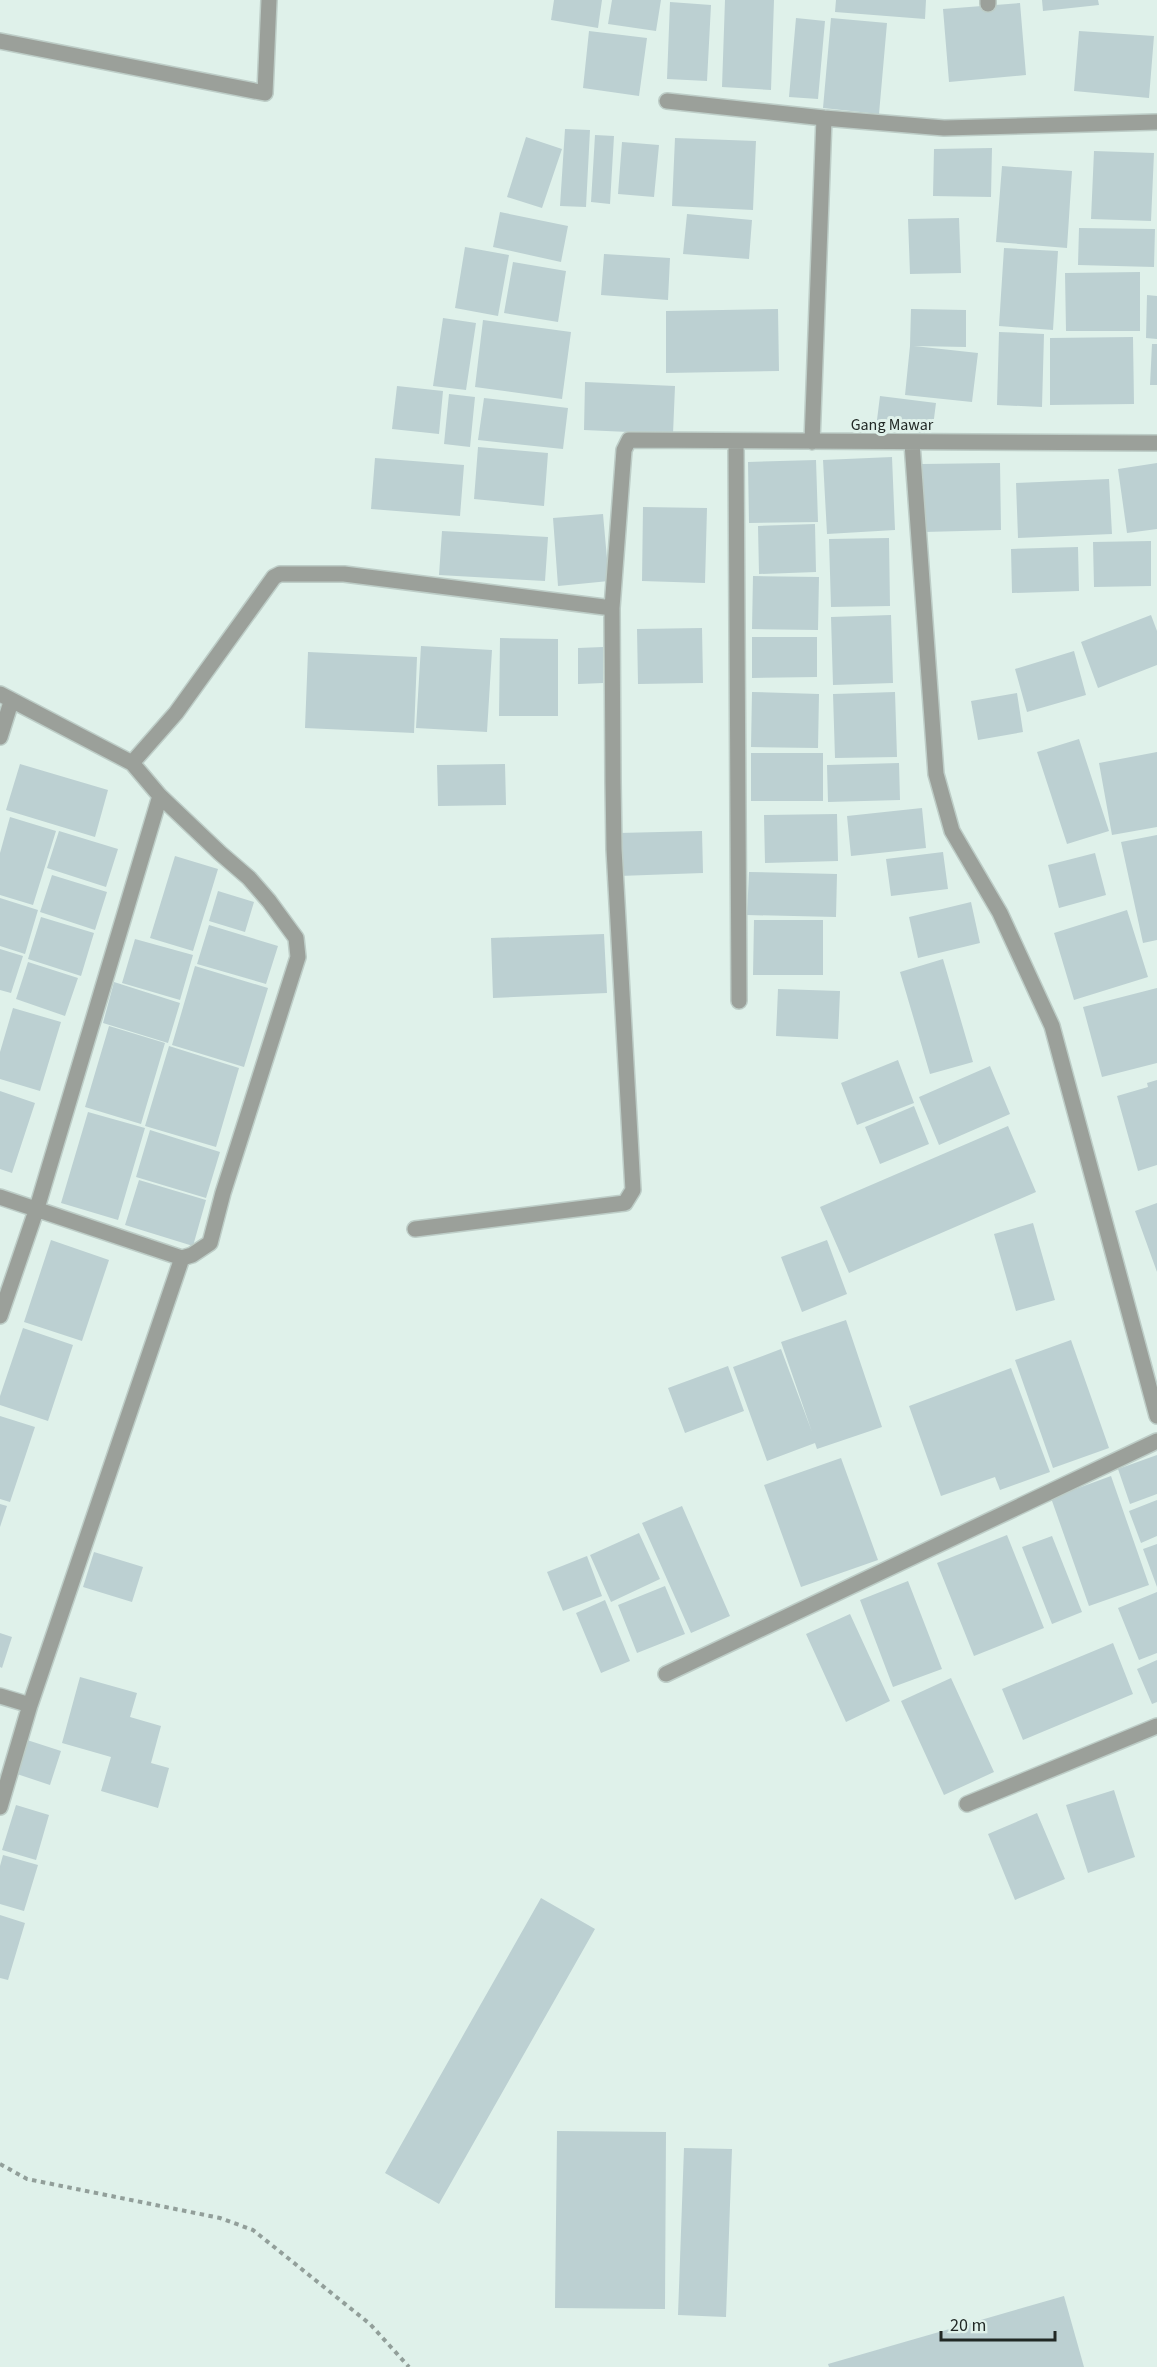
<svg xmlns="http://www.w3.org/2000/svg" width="1157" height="2367" viewBox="0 0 1157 2367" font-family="'Source Sans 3',sans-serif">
	<rect width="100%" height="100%" fill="#dff1ea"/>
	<path fill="#bcd0d2" d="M554,0H602L598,28L551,20Z
		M612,0H661L656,31L608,24Z
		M725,0H774L771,90L722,87Z
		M836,0H926L925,19L835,12Z
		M1042,0H1098L1099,5L1043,11Z
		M670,2L711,5L707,81L667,79Z
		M1020,3L1026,75L949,82L943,9Z
		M796,18L825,21L818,99L789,97Z
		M831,18L887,23L879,114L823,108Z
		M589,31L647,38L639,96L583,88Z
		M1079,31L1154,36L1149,98L1074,91Z
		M565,129L590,130L586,207L560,206Z
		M595,135L614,136L610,204L591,202Z
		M526,137L562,149L542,208L507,197Z
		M675,138L756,141L753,210L672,206Z
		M622,142L659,145L654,197L618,194Z
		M992,148L991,197L933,196L934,149Z
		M1094,151L1154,153L1151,221L1091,219Z
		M1002,166L1072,171L1067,248L996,242Z
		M500,212L568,226L561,262L493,247Z
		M687,214L752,220L749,259L683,254Z
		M959,218L961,273L910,274L908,219Z
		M1079,228L1155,229L1154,267L1078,265Z
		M465,247L509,255L498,316L455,308Z
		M1004,248L1058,251L1053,330L999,326Z
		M604,254L670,258L668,300L601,295Z
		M513,262L566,271L558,322L504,313Z
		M1140,272V331H1066L1065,273Z
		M1147,295L1157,296V339L1146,338Z
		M778,309L779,371L666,373V311Z
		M911,309L966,310V347L914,346L978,353L972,402L905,395L910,346Z
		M443,318L476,323L466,390L433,386Z
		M483,320L571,332L562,399L475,387Z
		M999,332L1044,334L1042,407L997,405Z
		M1133,337L1134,404L1050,405V338Z
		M1152,344H1157V385H1150Z
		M585,382L675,386L673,434L584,430Z
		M397,386L443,391L439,434L392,429Z
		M449,394L475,397L470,447L444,444Z
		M880,396L936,403L932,434L876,428Z
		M484,398L568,408L563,449L478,440Z
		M478,447L548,453L544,506L474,499Z
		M892,457L895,530L827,534L823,460Z
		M375,458L464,465L460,516L371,509Z
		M816,460L818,522L749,523L748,462Z
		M1000,463L1001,530L924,532L922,464Z
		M1157,463V529L1127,533L1118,469Z
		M1109,479L1112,534L1018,538L1016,483Z
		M643,507L707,508L705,583L642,581Z
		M603,514L609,581L558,586L553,518Z
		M815,524L816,572L759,574L758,526Z
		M442,531L548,537L545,581L439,575Z
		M889,538L890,606L831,607L829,539Z
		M1151,541V586L1094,587L1093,542Z
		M1078,547L1079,591L1012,593L1011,549Z
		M753,576L819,577L818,630L752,629Z
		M891,615L893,683L833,685L831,617Z
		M1151,615L1157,631V665L1098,688L1081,642Z
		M702,628L703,683L638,684L637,629Z
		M752,637H817V677L752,678Z
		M500,638L558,639V716H499Z
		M421,646L492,650L487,732L416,728Z
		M603,647V683L578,684V648Z
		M1074,651L1086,695L1027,712L1015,669Z
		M308,652L417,657L414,733L305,728Z
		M752,692L819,694L818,748L751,747Z
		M895,692L897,757L835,758L833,694Z
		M1017,693L1023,732L978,740L971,701Z
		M1079,739L1109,831L1067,844L1037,752Z
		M1157,752V827L1112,835L1099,763Z
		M751,753H823V801H751Z
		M899,763L900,800L828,802L827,765Z
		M20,764L108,790L95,837L6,810Z
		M505,764L506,805L438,806L437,765Z
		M922,808L926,848L851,856L847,816Z
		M837,814L838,861L765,863L764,815Z
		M10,817L56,831L33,905L0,895V853Z
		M59,831L118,849L106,887L47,868Z
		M702,831L703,873L619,876L618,833Z
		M1157,835V940L1143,943L1121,842Z
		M943,852L948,889L891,896L886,859Z
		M1095,853L1106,895L1059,908L1048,865Z
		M175,856L218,869L193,951L150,938Z
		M749,872L837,874L836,917L747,915Z
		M52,875L107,892L95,930L40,912Z
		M218,891L254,902L245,932L209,921Z
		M0,898L38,910L25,954L0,946Z
		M971,902L980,943L918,958L909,917Z
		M1127,910L1148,977L1074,1000L1054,933Z
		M41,917L94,933L81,976L28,959Z
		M754,920H823V975H753Z
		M209,925L278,946L266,984L197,964Z
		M604,934L607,993L493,998L491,938Z
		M135,939L193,955L180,1000L122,983Z
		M0,949L23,956L11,993L0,990Z
		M943,959L973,1062L930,1074L900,972Z
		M28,962L78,978L65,1016L16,999Z
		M195,966L268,988L244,1067L172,1045Z
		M114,982L180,1003L168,1043L103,1023Z
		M1157,988V1063L1102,1077L1083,1007Z
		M778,989L840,991L838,1039L776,1036Z
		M13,1008L61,1022L40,1091L0,1079V1052Z
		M109,1026L165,1043L141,1124L85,1107Z
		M169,1046L239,1068L216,1147L145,1126Z
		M898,1060L914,1103L857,1125L841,1083Z
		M990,1066L1010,1114L939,1145L919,1097Z
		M1157,1080V1165L1138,1171L1117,1096L1148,1087L1147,1083Z
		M0,1091L35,1103L12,1173L0,1169Z
		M914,1106L929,1144L880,1164L865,1127Z
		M88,1112L145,1128L118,1220L61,1203Z
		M1008,1126L1036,1192L849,1273L820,1207Z
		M150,1130L220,1152L206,1198L136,1177Z
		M139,1180L206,1200L193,1246L125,1225Z
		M1157,1203V1272L1135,1211Z
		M1033,1223L1055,1300L1016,1311L994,1234Z
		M51,1240L109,1260L82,1341L24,1322Z
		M827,1240L847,1294L802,1312L781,1257Z
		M846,1320L882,1427L817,1449L815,1443L767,1461L733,1367L781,1349L812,1432L781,1342Z
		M23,1328L73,1345L48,1421L0,1405V1396Z
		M1071,1340L1109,1448L1053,1468L1015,1360Z
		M728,1366L744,1411L685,1433L668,1388Z
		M1011,1368L1050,1472L1000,1490L995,1477L941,1496L909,1406Z
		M0,1416L35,1427L10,1502L0,1499Z
		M1157,1455V1494L1130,1504L1118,1469Z
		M841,1458L878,1560L801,1587L764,1485Z
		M1111,1476L1149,1585L1089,1606L1051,1498Z
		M1157,1500V1536L1141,1543L1129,1511Z
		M0,1504L7,1506L0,1527Z
		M682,1506L730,1616L691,1633L642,1523Z
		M639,1533L660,1579L611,1602L590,1555Z
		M1007,1535L1044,1628L974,1656L937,1563Z
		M1052,1536L1082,1612L1052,1624L1022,1547Z
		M1157,1544V1587L1143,1549Z
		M94,1552L143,1567L132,1602L83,1587Z
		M587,1556L602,1596L563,1611L547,1572Z
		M908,1581L942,1669L893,1687L860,1600Z
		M665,1586L685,1634L637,1653L618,1605Z
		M1157,1592V1653L1139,1660L1118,1608Z
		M605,1600L630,1661L601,1673L576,1613Z
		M850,1614L890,1701L846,1722L806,1634Z
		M0,1633L12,1637L2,1668L0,1667Z
		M1113,1643L1133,1694L1023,1740L1002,1689Z
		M1157,1660V1702L1152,1704L1137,1669Z
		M80,1677L137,1693L130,1717L161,1726L151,1763L169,1768L158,1808L101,1791L111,1757L62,1743Z
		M951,1678L994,1772L944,1795L901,1701Z
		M24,1739L61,1751L50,1785L14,1773Z
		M1114,1790L1135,1857L1088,1873L1066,1805Z
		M16,1805L49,1815L36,1860L2,1850Z
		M1037,1813L1065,1879L1015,1900L988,1834Z
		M3,1855L38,1865L24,1911L0,1904V1866Z
		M541,1898L595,1929L439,2204L385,2173Z
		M0,1915L25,1923L8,1980L0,1978Z
		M557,2131L666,2132L665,2309L555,2308Z
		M684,2148L732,2149L726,2317L678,2315Z
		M1064,2296L1084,2367H829L828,2364Z"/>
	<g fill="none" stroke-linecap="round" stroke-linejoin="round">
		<g stroke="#bdcdc7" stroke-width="18">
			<path id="service" d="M988,0V4"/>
		</g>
		<g stroke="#bdcdc7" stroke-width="18">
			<path id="minor" d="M0,41L265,93L269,0
				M667,101L824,118L944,128L1157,122
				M736,442L739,1001
				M812,442L824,118
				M912,443L936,774L952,831L1000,913L1052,1026L1157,1416
				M0,694L132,763L160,796L220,853L249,878L269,901L296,938L298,957L223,1193L210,1243L192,1255L182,1258L0,1197
				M0,737L11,702
				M132,763L176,713L274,577L280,574H344L612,608
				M415,1229L625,1203L633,1190L614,849L613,782L612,608L624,450L629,440L1157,443
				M0,1316L37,1208L160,796
				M666,1674L1157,1441
				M0,1696L30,1705
				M967,1804L1157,1726
				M0,1807L30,1705L182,1258"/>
		</g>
		<path stroke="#929f9a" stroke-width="4" stroke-dasharray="4.5 4.5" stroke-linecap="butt" d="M0,2164L27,2179L220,2218L253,2230L370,2324L409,2367"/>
		<use href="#service" stroke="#9ba09a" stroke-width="15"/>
		<use href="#minor" stroke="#9ba09a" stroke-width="15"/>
	</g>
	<g text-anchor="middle" stroke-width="6" stroke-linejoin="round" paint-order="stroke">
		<g font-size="16" fill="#212825" stroke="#dff1ea">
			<text x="892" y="430">Gang Mawar</text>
		</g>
	</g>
	<path d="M941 2331v9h114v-9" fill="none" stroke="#212825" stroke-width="3"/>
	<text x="950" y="2331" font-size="18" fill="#212825" stroke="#dff1ea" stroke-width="4.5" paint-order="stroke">20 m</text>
</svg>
